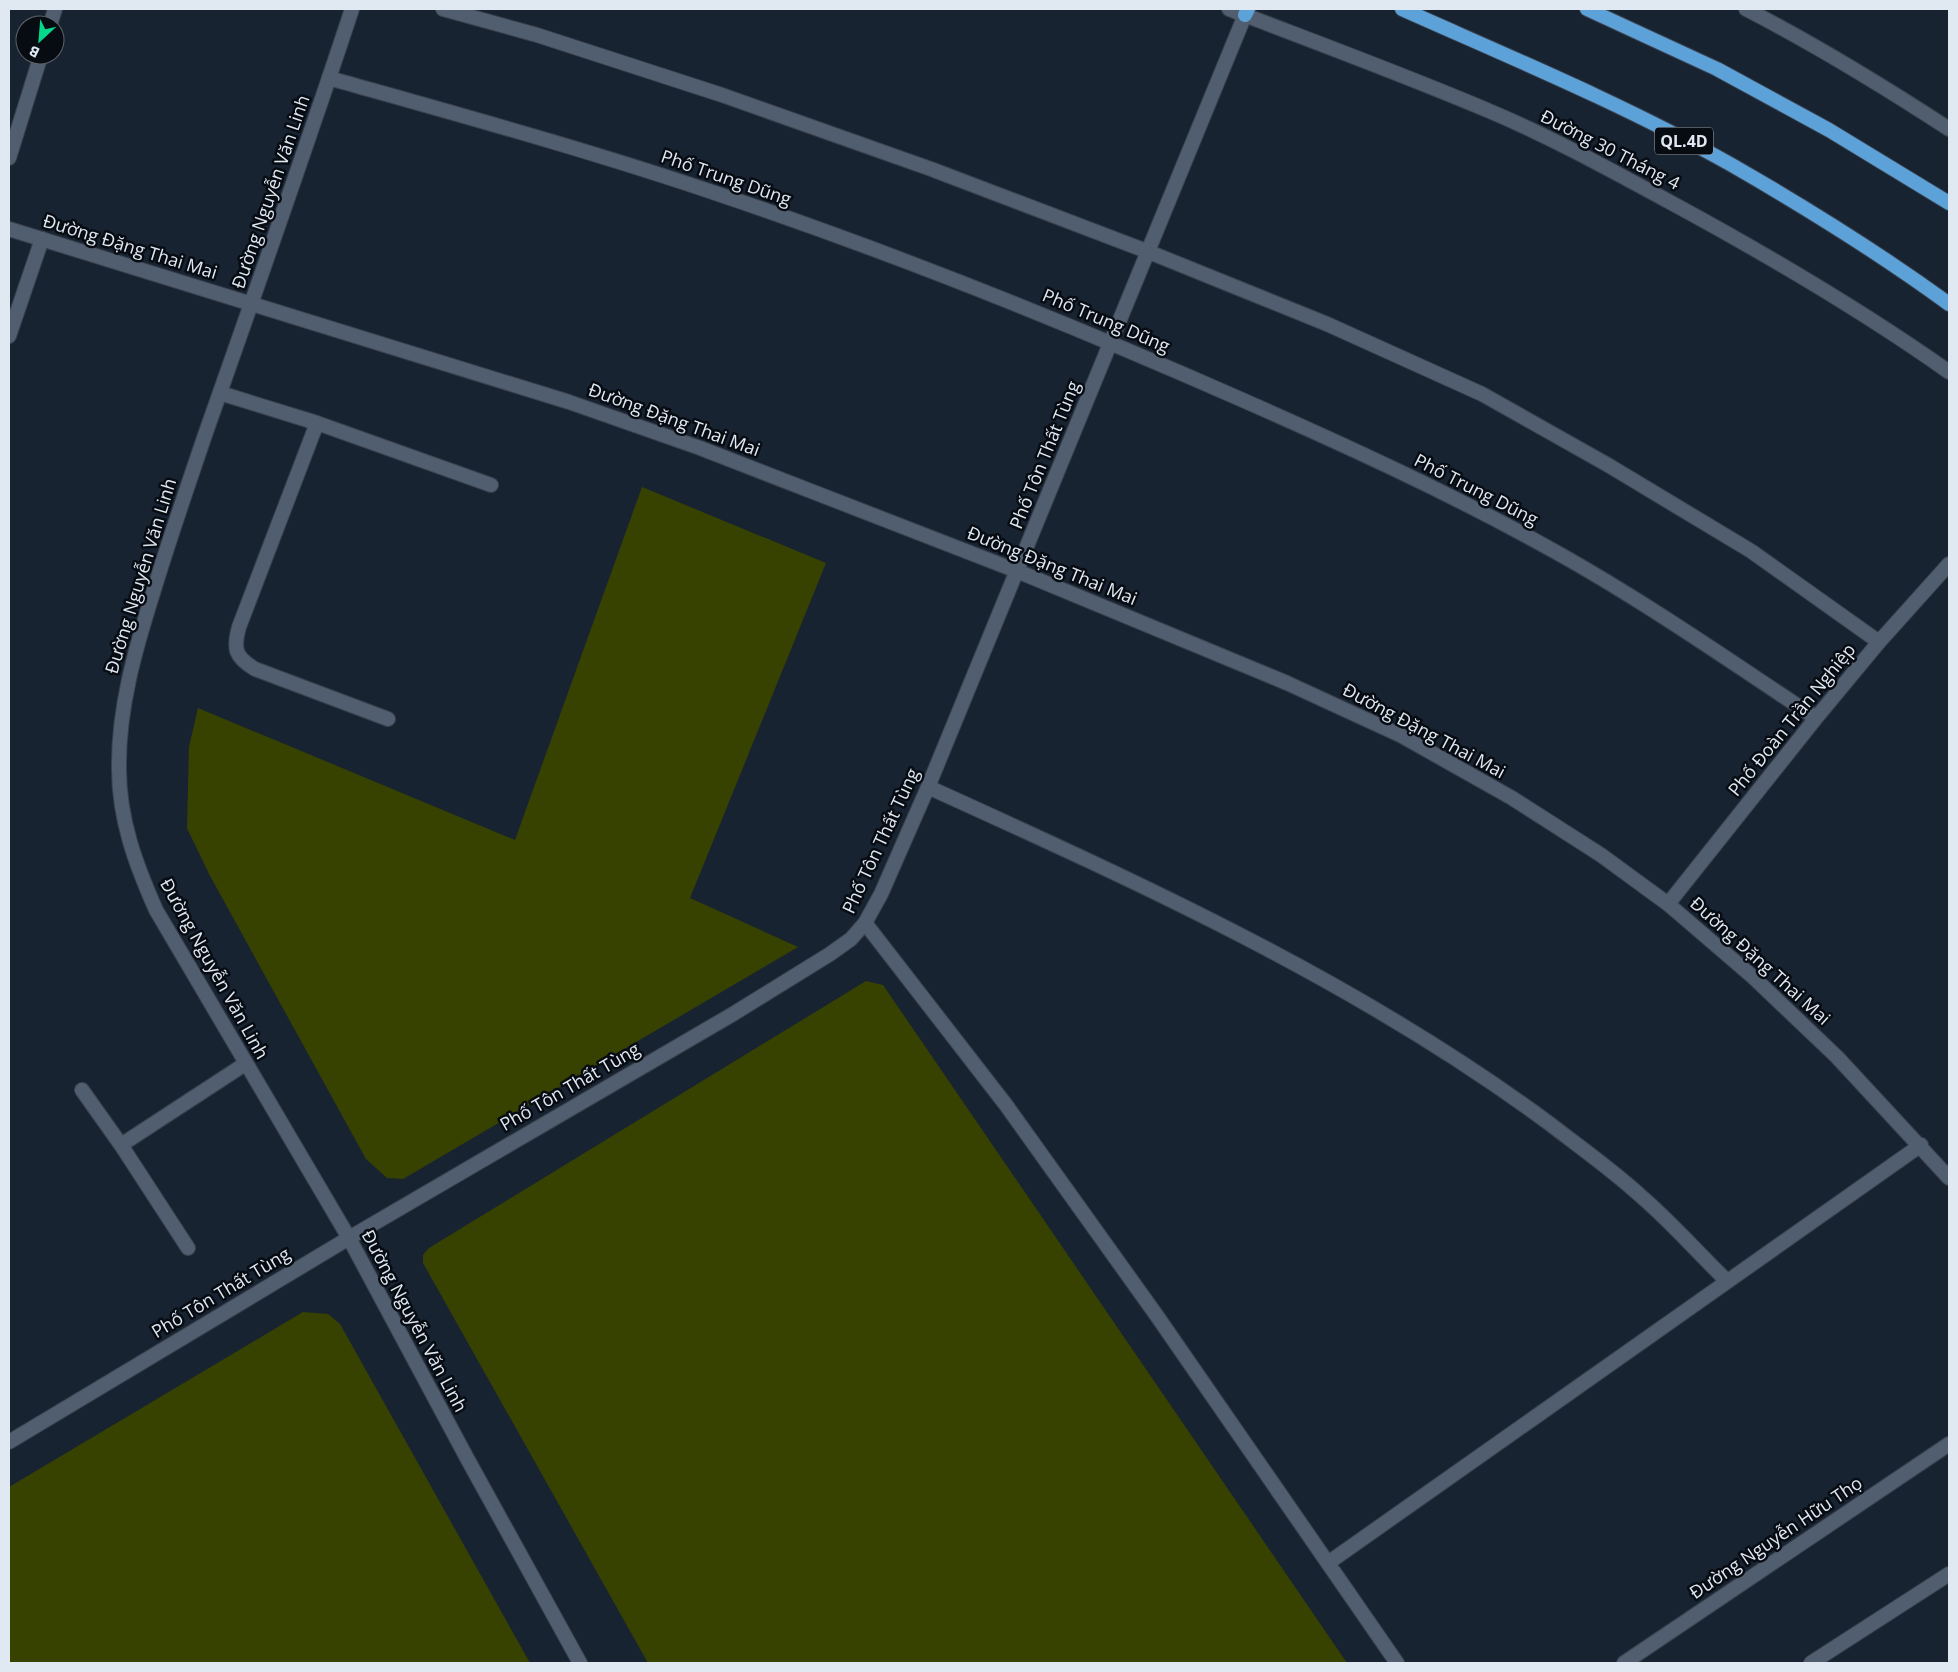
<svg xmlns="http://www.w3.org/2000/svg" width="1958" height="1672" viewBox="0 0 1958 1672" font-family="'Open Sans',sans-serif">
	<rect width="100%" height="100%" fill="#182332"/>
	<path fill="#374200" d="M642,487L826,563L690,898L798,947L403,1179L387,1178L366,1159L209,874L187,828L189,747L198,708L515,840Z
		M866,981L883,985L1347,1663H648L423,1263V1255L429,1248Z
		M303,1312L328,1314L340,1324L530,1663H9V1487Z"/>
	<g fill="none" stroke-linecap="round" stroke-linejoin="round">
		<g stroke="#39414d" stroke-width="16">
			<path id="service" d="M9,336L42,239
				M220,393L317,423L491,485
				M317,423L239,627C233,649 235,657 255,669L388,719
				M82,1090L121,1145L188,1248
				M121,1145L245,1064"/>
		</g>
		<g stroke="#39414d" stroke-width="16">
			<path id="minor" d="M443,9L537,35L722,95L931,169L1149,252L1327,324L1482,394L1608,465L1751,551L1879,642
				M50,25L55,9
				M329,78C460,115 592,151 721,195C896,254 1068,323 1238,398C1345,445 1452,494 1554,551C1644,601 1730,661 1816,718
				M9,158L41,55
				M9,229L569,402L700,448L1017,571L1287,683L1402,736L1512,798L1601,855L1668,904L1753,977L1837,1057L1949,1178
				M928,787C1142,884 1360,983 1550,1124C1581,1148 1614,1171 1643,1198C1673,1224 1699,1254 1727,1281
				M1668,904L1816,718L1879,642L1949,564
				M865,923L1006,1105L1157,1316L1397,1663
				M9,1442L349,1238L733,1014L830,954L851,939L865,923L881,894L928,787L1245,15
				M1328,1563L1921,1145
				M1811,1663L1949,1574"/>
		</g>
		<g stroke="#39414d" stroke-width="16">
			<path id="tertiary" d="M352,9C305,152 255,293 205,435C187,488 169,540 153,593C135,650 118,709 119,769C119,820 136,865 156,910L349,1238L468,1460L580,1663
				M1229,9C1315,42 1402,74 1487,110C1549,136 1609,169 1668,201C1764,253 1860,309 1949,372
				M1746,9C1816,45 1883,86 1949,129
				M1624,1663L1949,1444"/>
		</g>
		<g stroke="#39414d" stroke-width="16">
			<path id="trunk" d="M1402,9C1512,58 1625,105 1730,164C1805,207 1879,253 1949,304
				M1587,9L1717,69L1829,130L1949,203
				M1245,15L1248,9"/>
		</g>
		<use href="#service" stroke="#515e6f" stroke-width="14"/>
		<use href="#minor" stroke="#515e6f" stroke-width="14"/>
		<use href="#tertiary" stroke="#515e6f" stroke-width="14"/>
		<use href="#trunk" stroke="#5ca1d8" stroke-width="14"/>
	</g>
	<g text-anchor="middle" stroke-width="5" stroke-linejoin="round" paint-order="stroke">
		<rect fill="#070c13" stroke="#9fa6af" stroke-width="1" x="1655" y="127.5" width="58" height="27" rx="4"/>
		<g font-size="16" font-weight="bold" fill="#e0e8f2">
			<text x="1684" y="147">QL.4D</text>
		</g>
		<g font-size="18" fill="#e0e8f2" stroke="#070c13">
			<text transform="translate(1610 150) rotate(27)" y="6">Đường 30 Tháng 4</text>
			<text transform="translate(726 178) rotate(19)" y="6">Phố Trung Dũng</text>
			<text transform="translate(271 192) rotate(-71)" y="6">Đường Nguyễn Văn Linh</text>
			<text transform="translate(130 247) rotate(17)" y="6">Đường Đặng Thai Mai</text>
			<text transform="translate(1106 321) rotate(23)" y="6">Phố Trung Dũng</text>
			<text transform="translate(674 420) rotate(20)" y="6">Đường Đặng Thai Mai</text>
			<text transform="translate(1045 455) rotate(-68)" y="6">Phố Tôn Thất Tùng</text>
			<text transform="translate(1476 490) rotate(27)" y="6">Phố Trung Dũng</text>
			<text transform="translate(1052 566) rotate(22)" y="6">Đường Đặng Thai Mai</text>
			<text transform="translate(141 576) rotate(-73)" y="6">Đường Nguyễn Văn Linh</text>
			<text transform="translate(1792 720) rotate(-51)" y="6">Phố Đoàn Trần Nghiệp</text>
			<text transform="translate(1424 731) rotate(28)" y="6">Đường Đặng Thai Mai</text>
			<text transform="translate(881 841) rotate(-65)" y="6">Phố Tôn Thất Tùng</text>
			<text transform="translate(1760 961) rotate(42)" y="6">Đường Đặng Thai Mai</text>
			<text transform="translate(214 969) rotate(61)" y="6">Đường Nguyễn Văn Linh</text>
			<text transform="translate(570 1087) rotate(-30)" y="6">Phố Tôn Thất Tùng</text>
			<text transform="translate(221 1293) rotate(-31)" y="6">Phố Tôn Thất Tùng</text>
			<text transform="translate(414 1321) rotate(62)" y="6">Đường Nguyễn Văn Linh</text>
			<text transform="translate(1776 1538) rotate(-34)" y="6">Đường Nguyễn Hữu Thọ</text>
		</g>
	</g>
	<rect width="1958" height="1672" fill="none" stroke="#e0e8f2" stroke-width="20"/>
	<g transform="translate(40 40) rotate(206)"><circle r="24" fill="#070c13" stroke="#5e646c"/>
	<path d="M0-4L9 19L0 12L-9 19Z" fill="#03d98b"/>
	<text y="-8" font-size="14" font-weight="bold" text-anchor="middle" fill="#e0e8f2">B</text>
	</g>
</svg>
